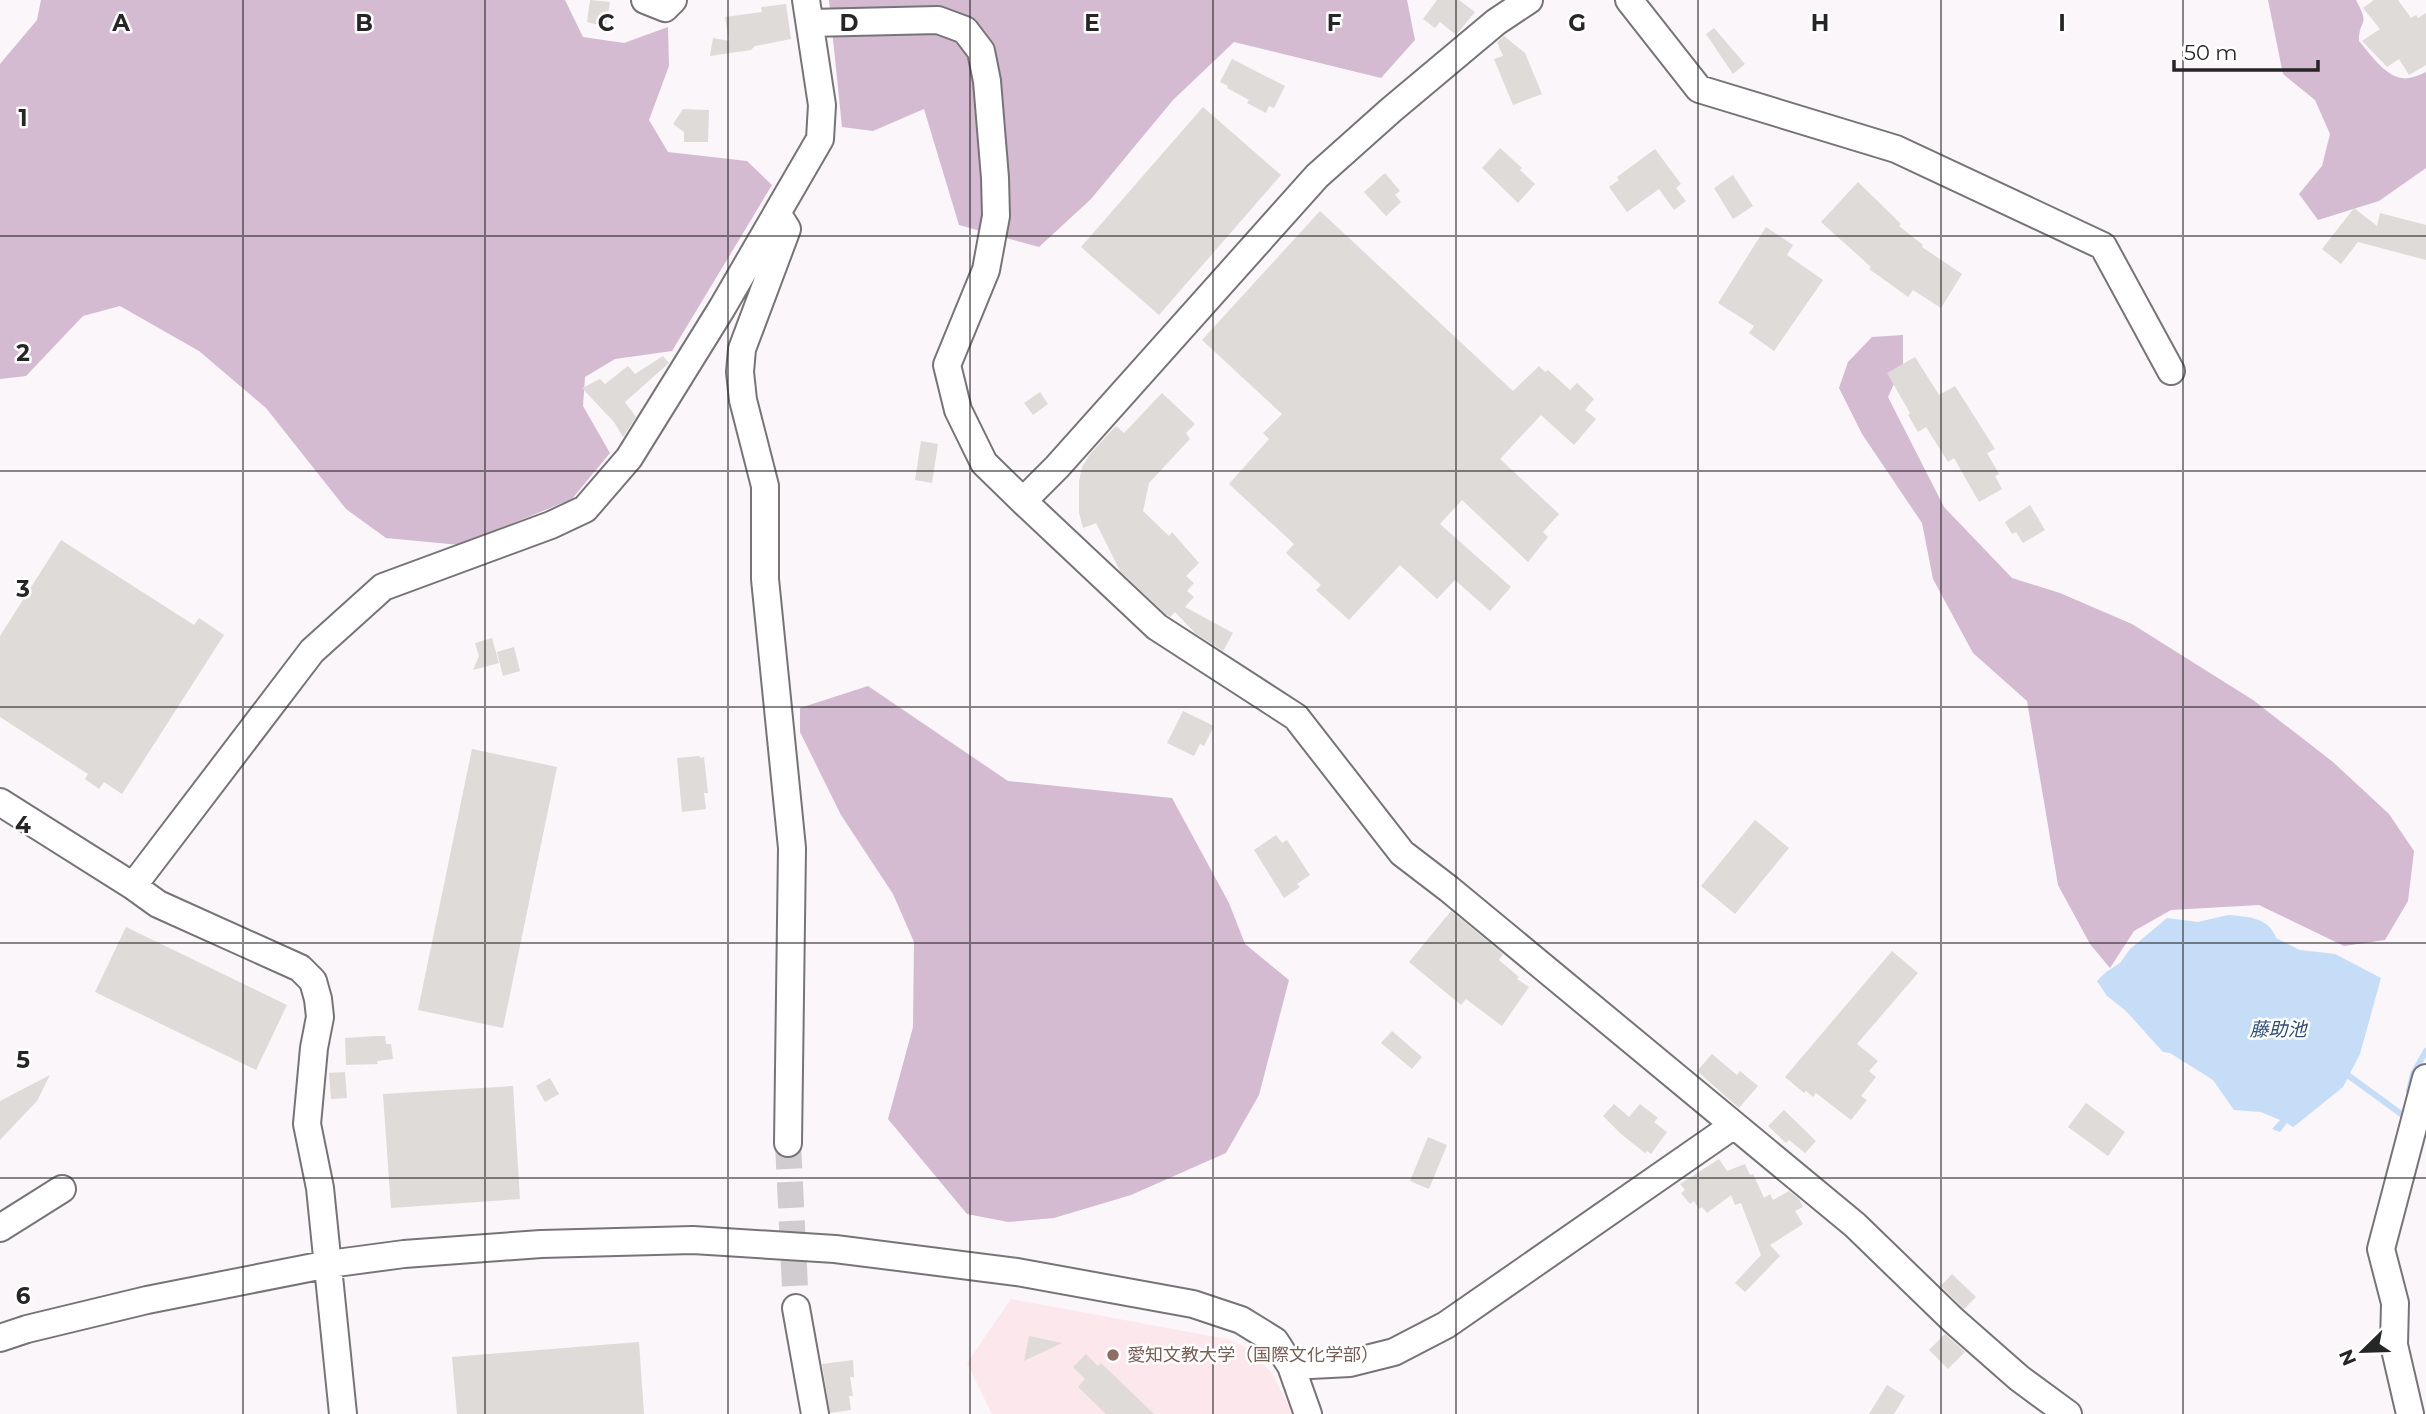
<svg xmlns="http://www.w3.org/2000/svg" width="2426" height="1414" viewBox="0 0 2426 1414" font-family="Montserrat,'Noto Sans JP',sans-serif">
	<rect width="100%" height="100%" fill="#faf6f9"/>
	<path fill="#fce7ec" d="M1011,1299L1227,1339L1245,1347L1272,1373L1293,1414H992L967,1363Z"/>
	<path fill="#d4bbd1" d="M41,0H565L583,37L624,43L668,27L669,66L649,120L668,152L747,161L772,185L672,351L615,359L585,377L583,406L610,453L572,499L460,545L386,538L346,509L266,408L199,351L120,306L83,316L26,376L0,379V64L37,20Z
		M829,0H1407L1415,40L1381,78L1234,42L1173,100L1091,199L1039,247L959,225L924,109L873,131L842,127Z
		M2268,0H2356C2371,28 2359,17 2359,41C2371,55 2389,82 2409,78C2415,77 2421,74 2426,72V168L2379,201L2318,220L2299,194L2322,166L2330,134L2315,100L2283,74Z
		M1903,335V364L1888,397L1944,507L2012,578L2060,593L2132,624L2253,700L2333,762L2389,814L2414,851L2408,901L2385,940L2344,946L2259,905L2171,910L2134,931L2110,968L2090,944L2058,885L2027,701L1973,653L1933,579L1922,523L1862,434L1839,388L1848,362L1872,337Z
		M868,686L1008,781L1172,798L1229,903L1245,944L1289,980L1259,1095L1226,1153L1131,1195L1054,1218L1008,1222L967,1214L888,1119L913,1027L914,942L893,894L841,815L800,732V708Z"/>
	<path fill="#c6ddf8" d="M2228,915C2248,917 2269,917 2276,938L2300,950L2335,954L2381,978L2360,1054L2343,1087L2296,1125L2293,1127L2287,1123L2280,1132L2272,1129L2280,1120L2261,1112L2234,1110L2213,1080L2170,1053L2163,1052L2126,1011L2107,996L2097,981L2106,972L2120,963L2130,949L2167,918L2198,922Z"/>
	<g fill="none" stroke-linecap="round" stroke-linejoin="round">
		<path stroke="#c6ddf8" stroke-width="6" d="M2349,1076L2404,1116
			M2409,1091L2413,1074L2426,1051"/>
	</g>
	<path fill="#dedbd8" d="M590,0L610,2L606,27L587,22Z
		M1437,0H1459L1475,12L1456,35L1440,22L1435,28L1423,19Z
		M2374,0H2398L2411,18L2416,15L2418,18L2426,13V65L2409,75L2399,59L2387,67L2362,41L2380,29L2363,8Z
		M786,4L791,39L755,46L751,50L710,56L713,38L729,41L725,17L762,12L761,7Z
		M1714,28L1745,64L1733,74L1706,34Z
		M1504,36L1525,53L1542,94L1513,105L1494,59L1503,56L1497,42Z
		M1232,59L1285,86L1274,108L1269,106L1266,113L1247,103L1249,100L1227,88L1228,86L1220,82Z
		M1203,107L1281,175L1159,315L1081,247Z
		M683,109L709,110L708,142H684V132L673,124Z
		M1500,148L1522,168L1520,170L1535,184L1518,203L1482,168Z
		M1655,149L1681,184L1676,188L1686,201L1674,210L1659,189L1627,212L1609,187L1619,180L1617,177Z
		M1385,173L1400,191L1395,195L1401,202L1386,216L1364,192Z
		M1733,175L1753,206L1733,219L1714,188Z
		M1858,182L1901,224L1899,226L1923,245L1922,247L1962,274L1941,308L1913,290L1908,297L1886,281L1869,269L1871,267L1821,222Z
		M2354,208L2377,226L2380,213L2426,225V260L2358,242L2341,264L2322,249Z
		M1320,211L1513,391L1539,366L1545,372L1548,370L1570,390L1577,383L1594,399L1585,410L1596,419L1574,445L1541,415L1500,459L1559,514L1543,532L1548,537L1528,562L1462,500L1440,524L1511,587L1490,611L1455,580L1437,599L1400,565L1349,620L1316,590L1321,585L1286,553L1294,544L1229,484L1269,439L1263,433L1282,414L1202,340Z
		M1766,227L1793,245L1787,255L1823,280L1774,351L1749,333L1754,326L1718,303Z
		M663,356L669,363L625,402L636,417L623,437L614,422L582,388L600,379L605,384L628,366L635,374Z
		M1915,357L1939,395L1955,386L1995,449L1987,453L1999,474L1995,476L2002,489L1979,502L1954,458L1948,462L1926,427L1918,432L1908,415L1910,413L1887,373Z
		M1040,392L1048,404L1033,415L1024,403Z
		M1162,393L1195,424L1186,433L1190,439L1149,483L1143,511L1169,536L1172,532L1199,563L1186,576L1194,583L1187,591L1194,597L1185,607L1233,633L1223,651L1195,633L1175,612L1170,617L1167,615L1120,571L1096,523L1083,528L1079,513V482L1082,467L1090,454L1116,426L1124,433Z
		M921,441L938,444L932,483L915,480Z
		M2030,505L2045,530L2023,543L2016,532L2012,534L2005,522Z
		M61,540L194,625L199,618L224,635L122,794L104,782L99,789L85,779L88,774L0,717V636Z
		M492,638L499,663L473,670L479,656L475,643Z
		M514,647L520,671L503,676L497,652Z
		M1183,711L1214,726L1204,746L1200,744L1194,756L1167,743Z
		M472,749L557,767L503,1028L418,1010Z
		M700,756V758L704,757L708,793H704L706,809L682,812L677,758Z
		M1755,820L1789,848L1735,914L1701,886Z
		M1276,835L1282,843L1287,840L1310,875L1297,884L1300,887L1284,898L1254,850Z
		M1451,911L1503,954L1499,960L1519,977L1517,979L1529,987L1502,1026L1466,999L1461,1005L1409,962Z
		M126,927L287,1005L256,1070L95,992Z
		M1892,951L1918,973L1857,1044L1878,1061L1869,1071L1876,1077L1861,1096L1867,1100L1851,1120L1816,1093L1813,1097L1806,1091L1804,1093L1785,1077Z
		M1392,1031L1422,1057L1412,1069L1381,1043Z
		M376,1036H385L386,1044H391L393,1059L377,1061L378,1064L346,1065L345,1038Z
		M1712,1054L1737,1075L1740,1071L1758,1086L1739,1108L1697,1071Z
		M345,1072L347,1098L331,1099L329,1073Z
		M50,1075L37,1101L0,1140V1101Z
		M550,1078L559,1094L545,1102L536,1086Z
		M513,1086L520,1199L391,1208L383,1094Z
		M2086,1103L2125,1132L2108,1156L2068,1127Z
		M1614,1104L1629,1117L1640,1104L1658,1118L1654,1122L1667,1132L1651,1154L1647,1151L1645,1153L1621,1134L1603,1116Z
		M1784,1110L1816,1141L1805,1153L1789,1140L1786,1143L1768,1126Z
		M1428,1137L1447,1145L1429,1189L1410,1181Z
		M1719,1159L1727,1171L1745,1164L1750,1175L1753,1174L1764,1198L1770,1194L1773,1200L1789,1191L1799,1199L1803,1207L1795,1211L1803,1224L1770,1245L1780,1256L1745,1292L1735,1283L1761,1255L1741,1203L1735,1205L1731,1195L1707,1213L1702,1207L1699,1209L1694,1201L1690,1204L1681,1193L1685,1190L1680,1184Z
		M1952,1274L1976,1297L1964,1309L1941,1286Z
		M1945,1334L1965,1352L1948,1369L1929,1350Z
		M1029,1336L1062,1343L1024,1361Z
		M639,1342L644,1414H457L452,1357Z
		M1086,1354L1098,1366L1101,1363L1154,1414H1106L1078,1387L1085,1379L1073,1367Z
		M853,1360L854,1377H850L853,1396H849L851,1410L830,1413L822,1364Z
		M1887,1385L1905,1396L1894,1414H1869Z"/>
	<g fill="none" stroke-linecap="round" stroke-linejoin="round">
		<path stroke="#d0cccf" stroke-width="26" stroke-dasharray="26 13" stroke-linecap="butt" d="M788,1143L796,1308"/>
		<g stroke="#777477" stroke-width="30">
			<path id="minor" d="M645,0L665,8L673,0
				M1529,0L1496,22L1391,110L1317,176L1057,467L1023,501L1157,627L1296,717L1402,853L1449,889L1855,1225L1953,1320L2019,1378L2068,1414
				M1629,0L1699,89L1896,149L2103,246L2171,371
				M810,23L938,20L965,30L981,51L987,81L995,178L996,216L986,270L947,365L958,410L984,463L1023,501
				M777,213L787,229L742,349L740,372L743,400L765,486V579L792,848L788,1143
				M0,802L133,886L158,904L300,968L313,981L318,999L320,1017L314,1048L307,1124L320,1188L343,1414
				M133,886L312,651L383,587L551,525L585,509L629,458L722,308L820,139L822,105L806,0
				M0,1228L62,1189
				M796,1308L815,1414
				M0,1338L27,1329L147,1300L329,1264L404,1254L541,1244L693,1240L835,1249L1017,1272L1193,1304L1241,1320L1275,1341L1291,1366L1308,1414
				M1291,1366L1350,1363L1394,1352L1446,1325L1734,1125
				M2410,1414L2394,1345L2395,1303L2381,1249L2426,1078"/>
		</g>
		<use href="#minor" stroke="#fff" stroke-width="26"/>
	</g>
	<path fill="none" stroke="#272627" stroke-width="2" stroke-opacity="0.55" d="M243,0V1414M485,0V1414M728,0V1414M970,0V1414M1213,0V1414M1456,0V1414M1698,0V1414M1941,0V1414M2183,0V1414M0,236H2426M0,471H2426M0,707H2426M0,943H2426M0,1178H2426"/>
	<circle fill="#8d6e63" stroke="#fff" stroke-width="2.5" cx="1113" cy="1355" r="7"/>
	<g text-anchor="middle" stroke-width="5" stroke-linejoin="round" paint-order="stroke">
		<g font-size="18" fill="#785e54" stroke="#fff" text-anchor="start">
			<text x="1127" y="1361">愛知文教大学（国際文化学部）</text>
		</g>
		<g font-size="19" font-style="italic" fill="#2e5076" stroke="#fff">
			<text x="2278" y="1036">藤助池</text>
		</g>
	</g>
	<g font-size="23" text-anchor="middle" font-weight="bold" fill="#272627" stroke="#fff" stroke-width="5" stroke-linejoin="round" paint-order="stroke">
		<text x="121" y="31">A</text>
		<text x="364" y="31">B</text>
		<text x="606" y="31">C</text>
		<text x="849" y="31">D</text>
		<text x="1092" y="31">E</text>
		<text x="1334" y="31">F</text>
		<text x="1577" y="31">G</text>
		<text x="1820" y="31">H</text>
		<text x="2062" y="31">I</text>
		<text x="23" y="126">1</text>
		<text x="23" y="361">2</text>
		<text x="23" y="597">3</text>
		<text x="23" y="833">4</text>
		<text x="23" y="1068">5</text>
		<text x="23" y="1304">6</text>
	</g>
	<g transform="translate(2363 1351) rotate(247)" stroke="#ffffff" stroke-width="5" paint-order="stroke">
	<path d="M0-5L12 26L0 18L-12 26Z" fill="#272627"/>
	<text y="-10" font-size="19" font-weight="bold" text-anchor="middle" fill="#272627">N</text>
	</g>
	<path d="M2174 60v10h144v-10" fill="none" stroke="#272627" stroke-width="3.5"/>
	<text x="2184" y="60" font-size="21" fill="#272627" stroke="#ffffff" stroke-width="5" paint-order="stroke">50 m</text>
</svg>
